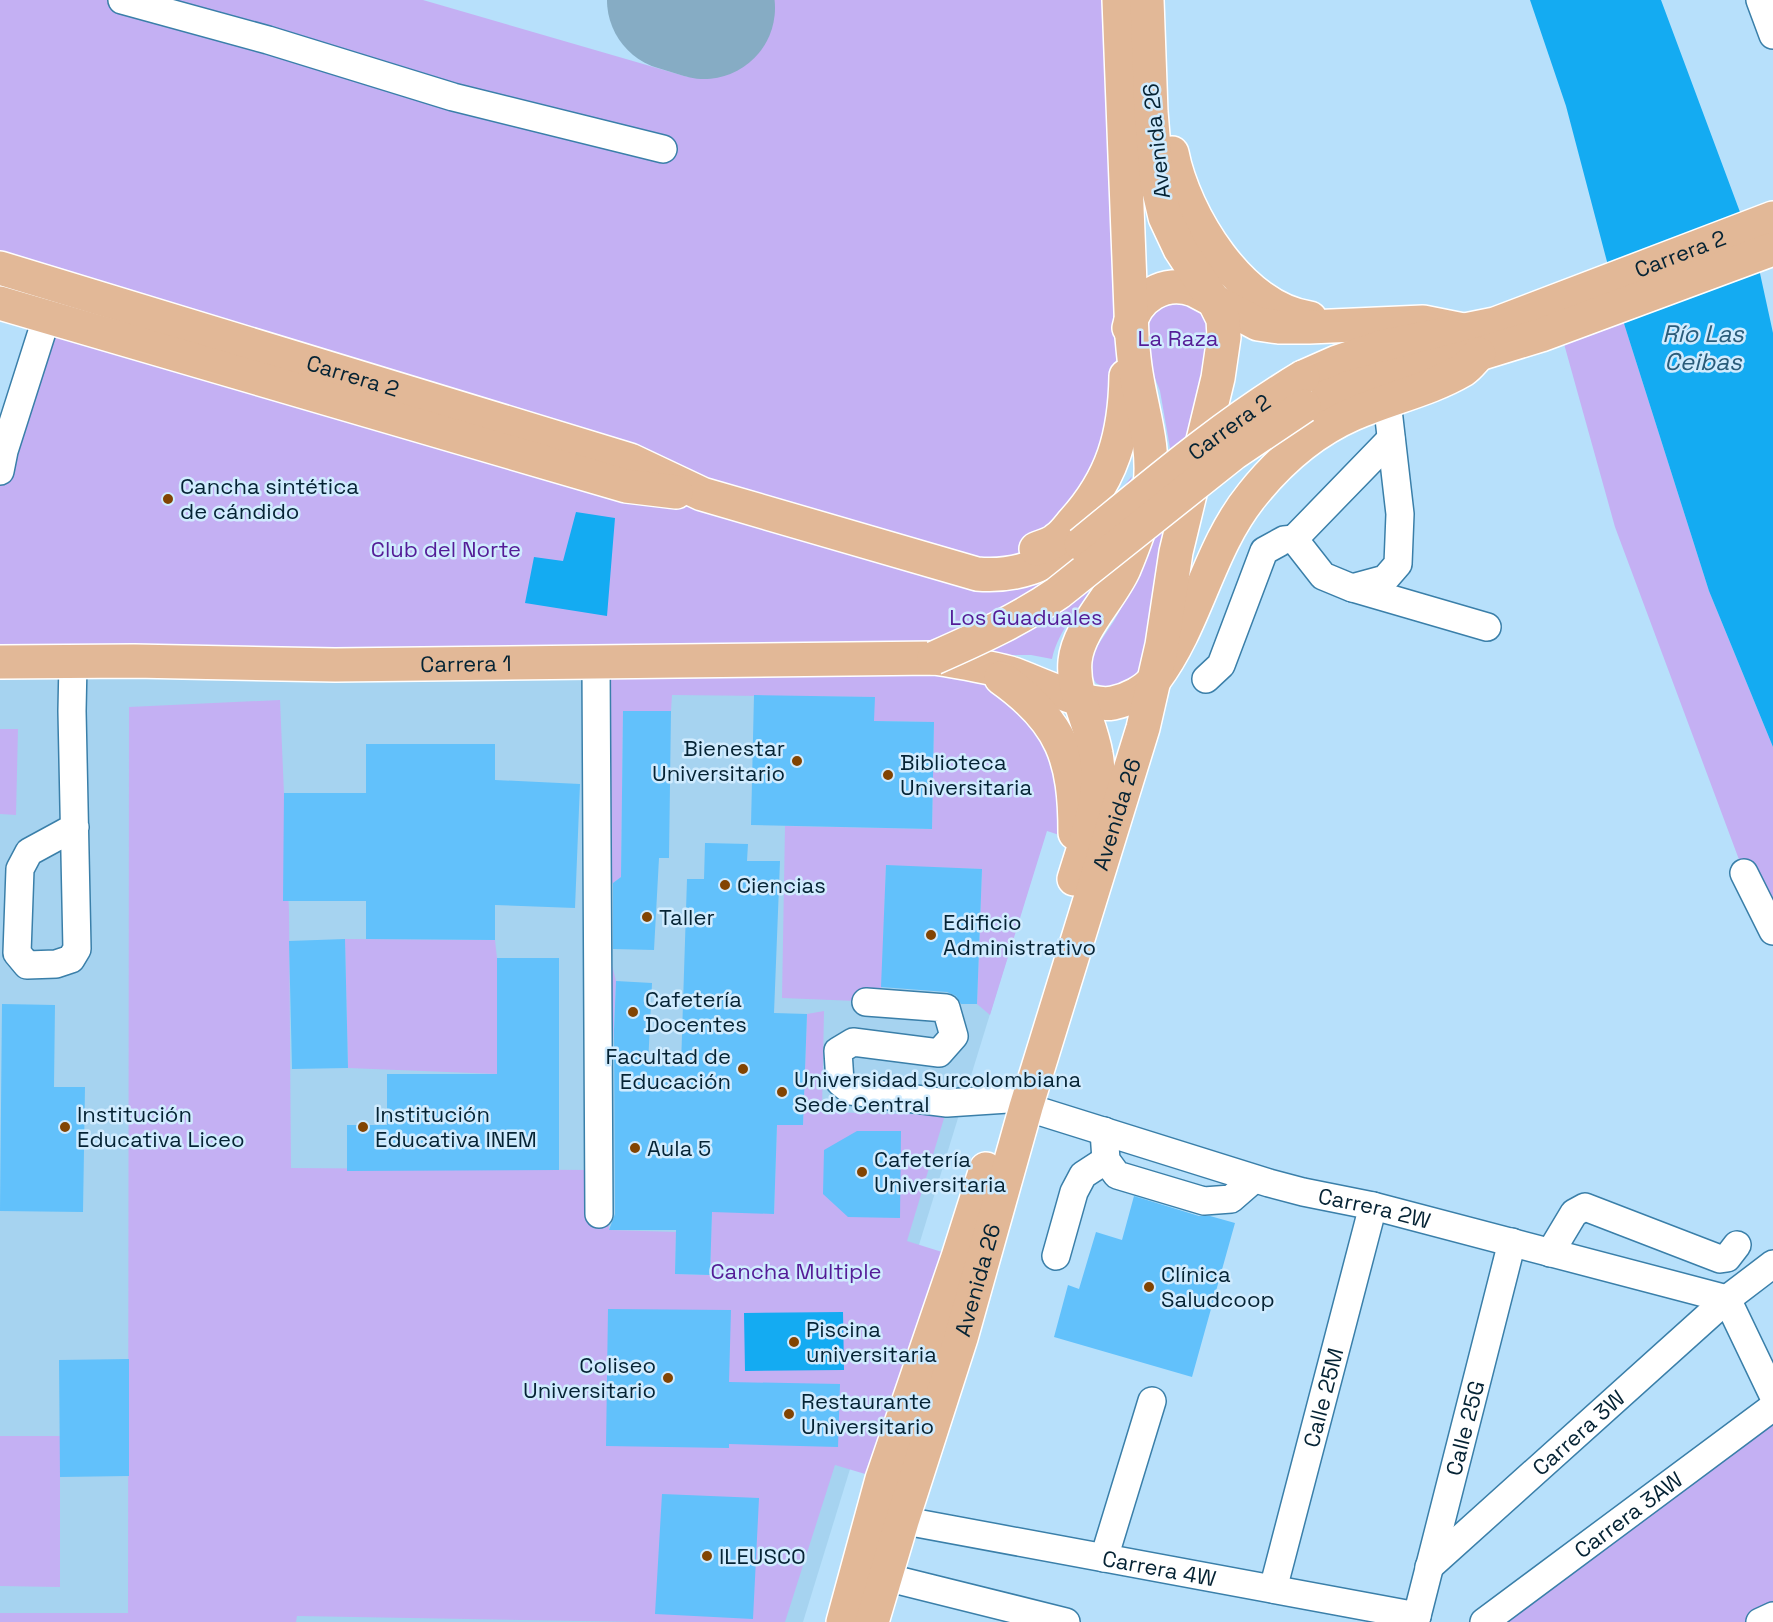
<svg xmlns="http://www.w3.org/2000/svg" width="1773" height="1622" viewBox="0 0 1773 1622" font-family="'Space Grotesk',sans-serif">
	<rect width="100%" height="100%" fill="#b7e0fb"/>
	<path fill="#a6d3f0" d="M0,662L939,688L1046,832L803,1622H0Z"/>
	<path fill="#c4b0f3" d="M0,0H423L688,77L713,0H1105L1125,401L1110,468L991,585L1115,497L1132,476C1122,512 1112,548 1095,581C1081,608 1059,628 1052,659L1031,655H939L1013,691L1042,720L1084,843L1047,831L990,1015L977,1004L982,869L886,866L881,1002L782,998L785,826L932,829L934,722L874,721V697L672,695L671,711H623L621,877L609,886L608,949L616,981L612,1064L609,1230L676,1232L675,1274L710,1275L714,1135L774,1214L777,1125H803L807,1014L824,1011L822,1112L945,1115L907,1241L958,1257L882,1479L835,1465L785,1622H640L297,1616L296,1622H0V1613H128L129,707L280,700L289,911L291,1168L594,1170L608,665L0,661V480L43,316L356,407L0,268Z
		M1172,301L1186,302L1205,311L1211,340L1143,666L1130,681L1121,686L1106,688L1096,683L1093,678L1092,661L1096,648L1114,621L1140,574L1154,532L1168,480L1170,448L1160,391L1149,363L1147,324L1152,313Z
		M1620,311L1709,591L1773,747V937L1744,873L1615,527L1561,333Z
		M0,729H18L16,815L0,814Z
		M345,939L495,940L497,958V1074L348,1068Z
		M1773,1414V1615L1760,1622H1488Z
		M0,1436H60V1587L0,1586Z"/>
	<path fill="#14abf2" d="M1530,0H1661L1756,255L1773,333V747L1709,591L1620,311L1566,106Z
		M576,512L615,518L607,616L525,603L534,557L563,561Z
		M843,1312L844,1370L745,1371L744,1313Z"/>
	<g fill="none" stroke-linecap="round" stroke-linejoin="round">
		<path stroke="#86acc4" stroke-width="142" d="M678,0L704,8"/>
	</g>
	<path fill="#62c1fb" d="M754,695L875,697L874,721L934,722L932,829L751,825Z
		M623,711H671L669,858H659L654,950L613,949V883L621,877Z
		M366,744H495V780L580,784L575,908L495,905V940L366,939V901H283L284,793H366Z
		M705,843L748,844L747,861H780L774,1013L807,1014L803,1125H777L774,1214L712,1212L710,1275L675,1274L676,1230H609L615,1214L614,1031L616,981L652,983L648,1065L681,1066L687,879H704Z
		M886,865L982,869L977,1004H961L956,996L947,992L881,987Z
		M345,939L348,1068L292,1069L289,941Z
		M497,958H559V1170L347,1171V1125H387V1074H497Z
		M2,1004L55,1005L54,1087H85L83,1212L0,1211Z
		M857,1131H901L900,1218L848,1217L823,1194L824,1150Z
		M1134,1196L1199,1216H1210L1235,1223L1192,1377L1054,1337L1068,1285L1079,1289L1096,1232L1122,1240Z
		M608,1309L731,1310L729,1382L840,1384L838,1447L729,1444V1448L606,1446Z
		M129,1359V1476L60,1477L59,1360Z
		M662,1494L759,1498L753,1619L655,1614Z"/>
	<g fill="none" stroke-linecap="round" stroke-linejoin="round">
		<g stroke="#3a7fa9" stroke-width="30">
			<g id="minor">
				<path d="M122,0L268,40L453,97L663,149"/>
				<path d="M1760,0L1773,35"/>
				<path d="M0,471L4,451L47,316"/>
				<path d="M1294,539L1391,439"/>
				<path d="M1353,588L1487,627"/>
				<path d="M73,662L72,711L77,949L71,959L56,964L27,965L17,953L20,869L29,852L75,827"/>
				<path d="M596,662L599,1214"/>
				<path d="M1206,679L1221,665L1264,551L1284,540L1294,539L1323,576L1352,588L1385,579L1398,564L1400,514L1387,401"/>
				<path d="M1744,873L1773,931"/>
				<path d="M866,1002L946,1008L954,1036L939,1053L853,1042L838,1051L840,1082L851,1091L947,1103L1008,1099"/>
				<path id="s1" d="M1026,1107L1269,1183L1303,1192L1373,1206L1727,1299"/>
				<path d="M1104,1131L1106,1160L1117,1175L1204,1201L1231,1199L1254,1179"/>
				<path d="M1550,1253L1574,1213L1585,1207L1720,1259L1727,1258L1737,1245"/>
				<path d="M1056,1256L1074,1192L1083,1175L1106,1160"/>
				<path d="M1727,1299L1773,1395"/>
				<path id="s2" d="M884,1517L1417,1616"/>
				<path d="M1104,1558L1152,1401"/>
				<path id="s3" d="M1429,1567L1727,1299L1773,1264"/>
				<path d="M885,1577L1066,1622"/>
				<path id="s4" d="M1273,1589L1373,1206"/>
				<path id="s5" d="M1417,1616L1512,1242"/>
				<path id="s6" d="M1484,1622L1773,1407"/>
				<path d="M1760,1622L1773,1616"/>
			</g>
		</g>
		<g stroke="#fff" stroke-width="36">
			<g id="major">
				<path d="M1172,153C1184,215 1241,309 1310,318"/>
				<path id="s7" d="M0,268L630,460L702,494L977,574C1018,578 1046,563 1081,544"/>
				<path d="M0,303L626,486L676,492"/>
				<path d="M1129,328C1135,297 1165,279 1194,290L1258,324L1279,327H1309L1423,322L1468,331"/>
				<path id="s8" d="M1303,377L1337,362L1381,347L1495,324L1773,218"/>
				<path d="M1304,406L1350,387L1479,354L1541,335L1773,249"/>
				<path d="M1036,549C1043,546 1052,544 1057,539C1063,535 1068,528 1073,522C1113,478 1125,434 1126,376"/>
				<path id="s9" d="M0,662L134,661L335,665L934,658C960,662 985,666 1010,673C1037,682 1087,708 1113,703C1128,700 1146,691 1155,679C1197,623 1208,549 1252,495C1280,460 1312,432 1353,414C1389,398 1429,390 1463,370C1469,366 1474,359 1479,354"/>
				<path d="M1001,678C1063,722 1075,760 1075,833"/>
				<path d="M1074,879C1086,839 1104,795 1096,754C1091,723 1072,693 1075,661C1078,629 1111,598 1124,569C1134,545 1147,512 1150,486C1155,448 1142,411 1136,373C1134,361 1133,349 1132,337L1119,0"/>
				<path d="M843,1622L882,1479L958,1257L986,1169"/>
				<path id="s10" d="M872,1622L902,1521L961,1338L1026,1107L1143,728L1162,645L1176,552L1218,378L1224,337L1223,319L1214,301L1180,249L1165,217L1157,183L1151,112L1147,0"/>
			</g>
		</g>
		<use href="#minor" stroke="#fff" stroke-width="27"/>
		<use href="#major" stroke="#e2b897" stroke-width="33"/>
		<g stroke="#fff" stroke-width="36" stroke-linecap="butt">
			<g id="major-bridge">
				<path id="s11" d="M1081,544C1152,486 1223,425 1303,377"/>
				<path d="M934,658C977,639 1019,620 1058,593L1234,453L1304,406"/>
			</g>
		</g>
		<use href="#major-bridge" stroke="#e2b897" stroke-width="33"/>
	</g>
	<g fill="#824402" stroke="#d0ebfe" stroke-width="2">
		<circle cx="168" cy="499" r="6"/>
		<circle cx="797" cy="761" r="6"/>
		<circle cx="888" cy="775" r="6"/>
		<circle cx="725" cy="885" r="6"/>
		<circle cx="647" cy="917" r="6"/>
		<circle cx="931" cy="935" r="6"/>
		<circle cx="633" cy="1012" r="6"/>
		<circle cx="743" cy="1069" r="6"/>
		<circle cx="782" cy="1092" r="6"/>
		<circle cx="65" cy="1127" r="6"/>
		<circle cx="363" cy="1127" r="6"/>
		<circle cx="635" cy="1148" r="6"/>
		<circle cx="862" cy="1172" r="6"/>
		<circle cx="1149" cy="1287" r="6"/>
		<circle cx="794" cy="1342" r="6"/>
		<circle cx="668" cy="1378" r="6"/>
		<circle cx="789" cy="1414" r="6"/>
		<circle cx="707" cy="1556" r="6"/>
	</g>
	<g text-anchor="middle" stroke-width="5" stroke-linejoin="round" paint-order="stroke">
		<g font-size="22" fill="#052334" stroke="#d0ebfe">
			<text transform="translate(1156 141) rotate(-96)" y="8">Avenida 26</text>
			<text dy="8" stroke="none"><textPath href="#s8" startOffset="398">Carrera 2</textPath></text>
			<text dy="8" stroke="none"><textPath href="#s7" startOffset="369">Carrera 2</textPath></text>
			<text dy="8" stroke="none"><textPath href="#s11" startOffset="189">Carrera 2</textPath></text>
			<text dy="8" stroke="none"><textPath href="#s9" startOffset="466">Carrera 1</textPath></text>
			<text dy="8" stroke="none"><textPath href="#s10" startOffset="844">Avenida 26</textPath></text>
			<text dy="8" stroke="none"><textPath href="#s1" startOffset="363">Carrera 2W</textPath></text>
			<text dy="8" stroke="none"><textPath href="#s10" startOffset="358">Avenida 26</textPath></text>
			<text dy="8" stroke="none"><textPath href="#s4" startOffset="198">Calle 25M</textPath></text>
			<text dy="8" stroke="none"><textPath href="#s5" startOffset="194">Calle 25G</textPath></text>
			<text dy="8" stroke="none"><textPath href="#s3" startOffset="201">Carrera 3W</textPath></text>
			<text dy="8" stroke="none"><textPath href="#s6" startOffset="180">Carrera 3AW</textPath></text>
			<text dy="8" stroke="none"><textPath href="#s2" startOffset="280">Carrera 4W</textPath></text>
		</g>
		<g font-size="22" fill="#541c97" stroke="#d0ebfe">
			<text x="1178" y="346">La Raza</text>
			<text x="446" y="557">Club del Norte</text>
			<text x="1026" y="625">Los Guaduales</text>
			<text x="796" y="1279">Cancha Multiple</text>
		</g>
		<g font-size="22" fill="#052334" stroke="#d0ebfe" text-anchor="start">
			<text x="180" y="494">Cancha sintética<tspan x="180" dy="25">de cándido</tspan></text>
			<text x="785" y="756" text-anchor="end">Bienestar<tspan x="785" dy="25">Universitario</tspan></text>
			<text x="900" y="770">Biblioteca<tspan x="900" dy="25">Universitaria</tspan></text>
			<text x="737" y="893">Ciencias</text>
			<text x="659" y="925">Taller</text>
			<text x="943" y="930">Edificio<tspan x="943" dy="25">Administrativo</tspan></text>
			<text x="645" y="1007">Cafetería<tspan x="645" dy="25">Docentes</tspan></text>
			<text x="731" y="1064" text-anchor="end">Facultad de<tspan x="731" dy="25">Educación</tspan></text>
			<text x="794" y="1087">Universidad Surcolombiana<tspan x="794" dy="25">Sede Central</tspan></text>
			<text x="77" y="1122">Institución<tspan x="77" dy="25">Educativa Liceo</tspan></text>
			<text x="375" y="1122">Institución<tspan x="375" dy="25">Educativa INEM</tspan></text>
			<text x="647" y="1156">Aula 5</text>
			<text x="874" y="1167">Cafetería<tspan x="874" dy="25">Universitaria</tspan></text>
			<text x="1161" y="1282">Clínica<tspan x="1161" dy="25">Saludcoop</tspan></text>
			<text x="806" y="1337">Piscina<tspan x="806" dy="25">universitaria</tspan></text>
			<text x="656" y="1373" text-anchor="end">Coliseo<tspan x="656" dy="25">Universitario</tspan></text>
			<text x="801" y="1409">Restaurante<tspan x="801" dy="25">Universitario</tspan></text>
			<text x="719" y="1564">ILEUSCO</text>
		</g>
		<g font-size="24" font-style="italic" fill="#2a5c7a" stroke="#d0ebfe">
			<text x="1703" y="342">Río Las<tspan x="1703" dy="28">Ceibas</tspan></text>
		</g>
	</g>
</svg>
